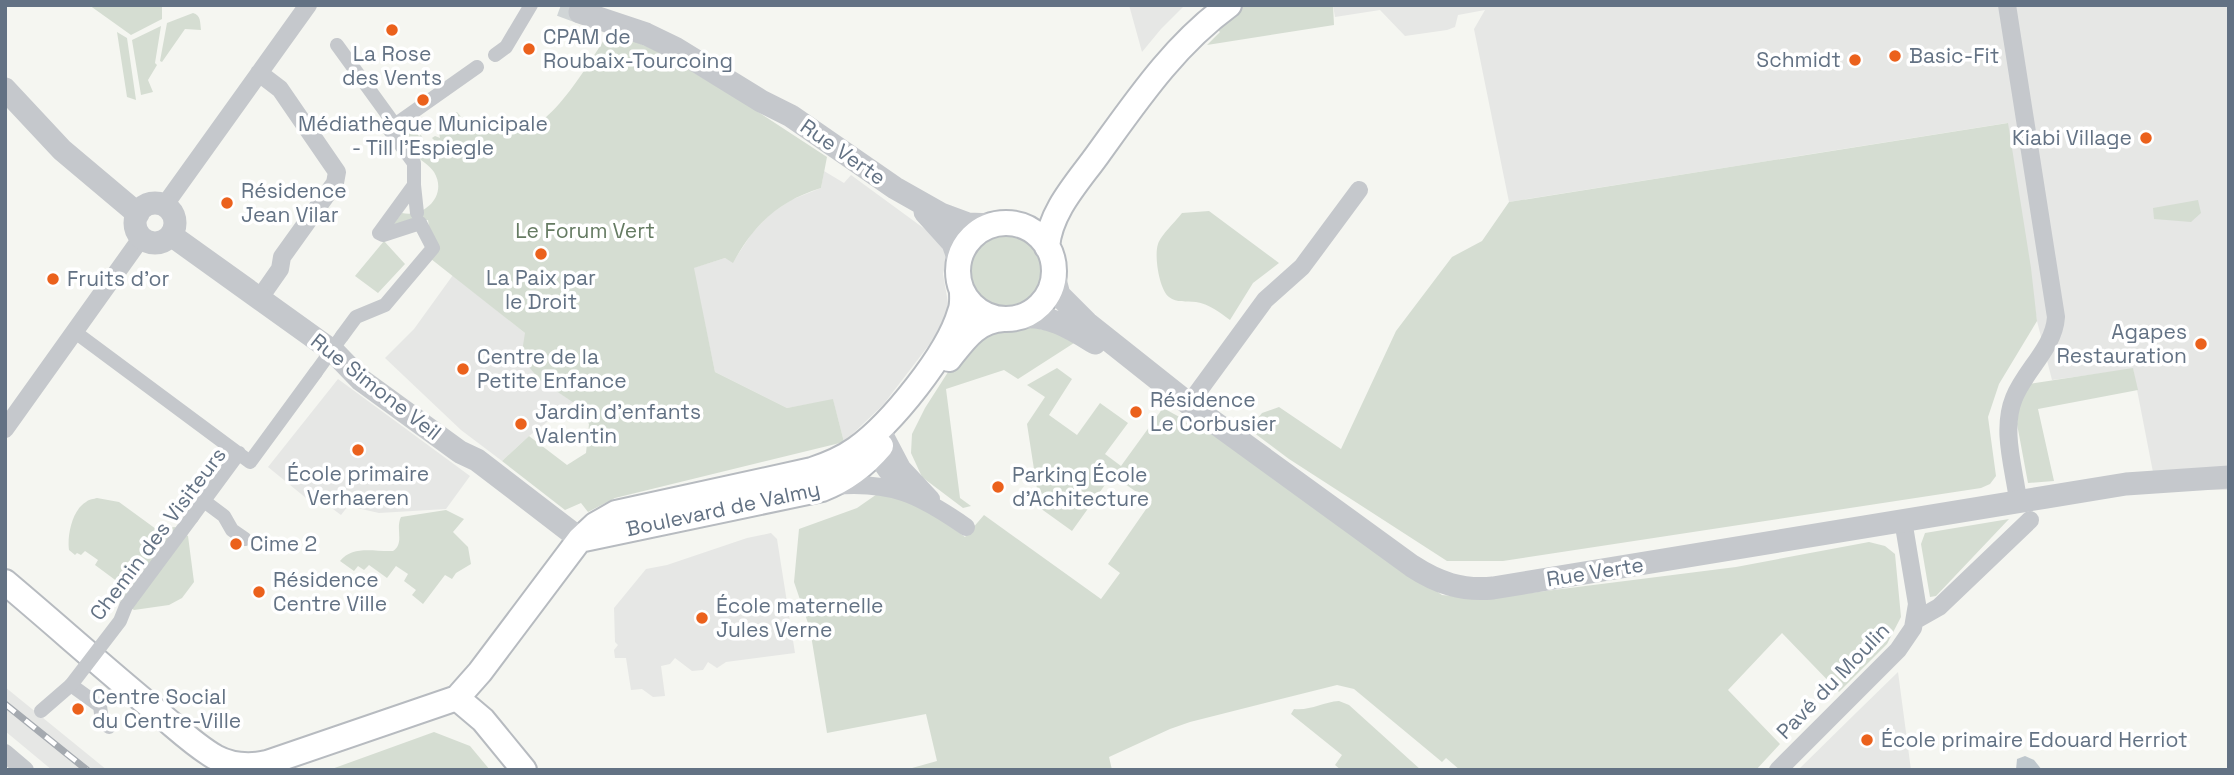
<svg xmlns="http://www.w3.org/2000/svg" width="2234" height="775" viewBox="0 0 2234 775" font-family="'Space Grotesk',sans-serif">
	<rect width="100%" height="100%" fill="#f5f6f1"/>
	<path fill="#e6e7e5" d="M1129,5H1185L1161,29L1142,52Z
		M1333,5H2229V490H2177L2157,493L2133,369L2052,380L2037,321L2007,123L1509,202L1474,29L1485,10L1458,15L1455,27L1447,30L1405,36L1380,10L1335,17Z
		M824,171L844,183L851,175L933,235L944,250L946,262L943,274L948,303L945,324L883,405L844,442L833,400L787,408L715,372L693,268L725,258L733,262L752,233L770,214L791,200L821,188Z
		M453,275L525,333L541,381L573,402L529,436L502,461L461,430L385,358L414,329Z
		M338,379L470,476L446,509L379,513L348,506L341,515L310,492L306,498L268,467Z
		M771,533L777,539L795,653L726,662L717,668L708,662L703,670L692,671L675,658L670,664L661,666L665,696L653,697L642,689L631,690L626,658H615L614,650L618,645L615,642L614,608L646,569L667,565L747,538Z
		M1898,672L1911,770H1798L1858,711Z
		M5,687L107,770H52L5,731Z"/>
	<path fill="#d5ddd2" d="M89,5H162V19L131,35Z
		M1239,5H1333L1334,25L1207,45L1220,32L1214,26Z
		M193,13C201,15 200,22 201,30L185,29L162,62L160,61L167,23Z
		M161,26L155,63L157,65L148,80L153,92L141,95L132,40Z
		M610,31L657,51L740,100L827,157L821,188C779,201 754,224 733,263L725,258L694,268L715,372L787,408L833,399L844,442L615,498L588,512L581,503L565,510L502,461L529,436L567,465L586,453L589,424L574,403L541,381L521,358L525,333L426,255L432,246L428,220L392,226L402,213C425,218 448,195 434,172C427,161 405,151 393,143L413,129L419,136L421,135L425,144L428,142L432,145L434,140L432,138L435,136L440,138L439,133L443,130L436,121L439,119L442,122L457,112L467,124L469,123L471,125L479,119C489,122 500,130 510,132C548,139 591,58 610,31Z
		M117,32L127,38L136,100L127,97Z
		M2008,123L2031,268L2037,321L1999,384L1988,417L1996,476L1990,484L1981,488L1503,561H1447L1289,459L1249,429L1262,413L1279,407L1341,449L1396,331L1452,257L1482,241L1509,202Z
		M2198,200L2201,213L2191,222L2154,219L2153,208Z
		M1209,211L1279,263L1253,283L1230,320C1219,312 1209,304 1196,302C1186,301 1177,303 1169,297C1159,289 1154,255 1158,244C1161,235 1176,221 1182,213Z
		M966 272a40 40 0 1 1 80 0a40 40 0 1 1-80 0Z
		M384,241L405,264L378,293L355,276Z
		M1030,327L1054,332L1074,343L1018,379L1004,370L946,389L960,498L971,506L963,508L922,477L911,453L912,434L925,408L957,358L988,332L1012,331Z
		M1057,368L1072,379L1049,415L1077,435L1100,403L1128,423L1105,454L1121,466L1163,408L1218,438L1442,595L1483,599L1736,567L1869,542L1885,546L1895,554L1901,617L1887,644L1839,692L1782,633L1728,690L1780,744L1756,770H1460L1446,758L1442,762L1354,689L1337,685L1190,722L1170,729L1109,757L1112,770H905L937,761L926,714L827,733L810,629L794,582L799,529L857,508L880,492L930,511L965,537L984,515L1101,599L1120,573L1108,564L1151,502L1112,475L1072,531L1040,508L1027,424L1045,397L1027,385Z
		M2133,368L2138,390L2038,409L2054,481L2028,483L2017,424L2019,405L2029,384Z
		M97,498L119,502L156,529L175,527L188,536L194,582L182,598L169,605L134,610L114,597L122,585L95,565L98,560L85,551L81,555L77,553L75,555L69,550C67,536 72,510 86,502C89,499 94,499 97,498Z
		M446,510L464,519L453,532L468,547L471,564L456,573L452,579L445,575L423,604L412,595L416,590L404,581L408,574L396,566L387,578L369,565L364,570L358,566L354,571L340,561C353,545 374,552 393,551C405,543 395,529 401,517Z
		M2009,519L1936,596L1930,597L1921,544L1925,533Z
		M1339,701L1349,705L1421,770H1341L1335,765L1342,755L1291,714L1294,709C1310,711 1323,702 1339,701Z
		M434,732L470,746L490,770H329Z"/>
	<path fill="#bec7cd" d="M2025,756L2034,760L2042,770H2016L2017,759Z"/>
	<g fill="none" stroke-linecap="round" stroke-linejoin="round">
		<path stroke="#d0d5d6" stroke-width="23" stroke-dasharray="23 11" stroke-linecap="butt" d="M561,5L580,12"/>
		<g stroke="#b7bbc0" stroke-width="28">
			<path id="secondary" d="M958 271a48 48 0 1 1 96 0a48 48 0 1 1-96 0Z
				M1047,247C1050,211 1078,182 1098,154C1137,100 1174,45 1229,5
				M949,359C964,340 977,320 1004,319
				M584,539L822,489C845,480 865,465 881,446
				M5,582C56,625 105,669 156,711C175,726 194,745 215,757C232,766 249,767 267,763L457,698L480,672L580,539L595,525L616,513L812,470C827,465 842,459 856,449C891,424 948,354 960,312C963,305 962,299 962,291
				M457,698L483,720L524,770"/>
		</g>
		<path stroke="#c5c8cc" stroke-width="14" d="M337,45L395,125
			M495,55L506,47L531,5
			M414,185L417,213
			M75,332L250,462L316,372
			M342,336L356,317L385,305L433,248L420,223L383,235L379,233L414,185V163L389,129L477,67
			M204,501L224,516L232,530L245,539
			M192,517L239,453
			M41,711L71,685L100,706L102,721L109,727"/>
		<path stroke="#c5c8cc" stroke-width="18" d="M2007,5L2056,317C2054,348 2025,370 2014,398C2001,430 2014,468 2018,500
			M259,73L280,89L337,172L335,183L282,257L280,269L259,299
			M164,206L308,5
			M1189,404L1265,300L1302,267L1359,190
			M881,428L902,468L931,499
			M5,429L142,237
			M876,444C876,464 893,479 908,491
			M833,486C891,481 919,494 966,527
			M1916,620L1939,607L2030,520
			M5,753L25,770
			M1778,770L1898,650L1913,628L1917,604L1903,520"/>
		<path stroke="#c5c8cc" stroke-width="23" d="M580,12L646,34L675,48L761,101L791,116L895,188L941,214L968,224L994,225
			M5,89L62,150L138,214
			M135 223a20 20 0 1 1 40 0a20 20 0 1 1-40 0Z
			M925,212L953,243L959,261
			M171,235L334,352L361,380L460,452L477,460L580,539
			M1054,276L1059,295L1087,323L1189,404L1412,566C1438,583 1462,591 1493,588L2126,484L2229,477
			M1021,317C1049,314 1072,329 1095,343"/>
		<use href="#secondary" stroke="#fff" stroke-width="24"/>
		<g stroke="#a5aab0" stroke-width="7">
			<path id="rail" d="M5,704L87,770"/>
		</g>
		<use href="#rail" stroke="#fff" stroke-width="4.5" stroke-dasharray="13" stroke-linecap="butt"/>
		<path stroke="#c5c8cc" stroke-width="14" d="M316,372L342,336
			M71,685L120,621L126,606L192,517"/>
	</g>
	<g fill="#eb611c" stroke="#fff" stroke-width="2.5">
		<circle cx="392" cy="30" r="7"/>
		<circle cx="529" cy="49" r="7"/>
		<circle cx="1895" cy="56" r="7"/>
		<circle cx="1855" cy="60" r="7"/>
		<circle cx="423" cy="100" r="7"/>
		<circle cx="2146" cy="138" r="7"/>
		<circle cx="227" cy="203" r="7"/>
		<circle cx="541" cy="254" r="7"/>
		<circle cx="53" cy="279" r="7"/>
		<circle cx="2201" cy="344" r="7"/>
		<circle cx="463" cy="369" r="7"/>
		<circle cx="1136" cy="412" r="7"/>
		<circle cx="521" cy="424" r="7"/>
		<circle cx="358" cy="450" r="7"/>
		<circle cx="998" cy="487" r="7"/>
		<circle cx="236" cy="544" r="7"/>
		<circle cx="259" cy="592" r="7"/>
		<circle cx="702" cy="618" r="7"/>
		<circle cx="78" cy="709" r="7"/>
		<circle cx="1867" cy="740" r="7"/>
	</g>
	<g text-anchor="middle" stroke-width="7" stroke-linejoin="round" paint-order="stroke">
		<g font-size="21" fill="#637284" stroke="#fff" text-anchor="start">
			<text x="543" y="44">CPAM de<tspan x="543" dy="24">Roubaix-Tourcoing</tspan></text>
			<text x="392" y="61" text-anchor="middle">La Rose<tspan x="392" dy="24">des Vents</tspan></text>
			<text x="1909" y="63">Basic-Fit</text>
			<text x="1841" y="67" text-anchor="end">Schmidt</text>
			<text x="423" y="131" text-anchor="middle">Médiathèque Municipale<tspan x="423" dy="24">- Till l'Espiegle</tspan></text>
			<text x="2132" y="145" text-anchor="end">Kiabi Village</text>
			<text x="241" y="198">Résidence<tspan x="241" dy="24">Jean Vilar</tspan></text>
			<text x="541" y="285" text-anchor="middle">La Paix par<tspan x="541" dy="24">le Droit</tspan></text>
			<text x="67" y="286">Fruits d'or</text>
			<text x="2187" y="339" text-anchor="end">Agapes<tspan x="2187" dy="24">Restauration</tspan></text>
			<text x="477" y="364">Centre de la<tspan x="477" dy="24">Petite Enfance</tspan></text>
			<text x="1150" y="407">Résidence<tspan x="1150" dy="24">Le Corbusier</tspan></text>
			<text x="535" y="419">Jardin d'enfants<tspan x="535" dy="24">Valentin</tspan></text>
			<text x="358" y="481" text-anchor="middle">École primaire<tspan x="358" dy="24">Verhaeren</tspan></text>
			<text x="1012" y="482">Parking École<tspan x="1012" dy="24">d'Achitecture</tspan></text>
			<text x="250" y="551">Cime 2</text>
			<text x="273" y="587">Résidence<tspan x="273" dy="24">Centre Ville</tspan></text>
			<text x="716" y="613">École maternelle<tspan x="716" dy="24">Jules Verne</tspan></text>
			<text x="92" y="704">Centre Social<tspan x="92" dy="24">du Centre-Ville</tspan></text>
			<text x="1881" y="747">École primaire Edouard Herriot</text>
		</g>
		<g font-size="21" fill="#637284" stroke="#fff">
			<text transform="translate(843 152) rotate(35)" y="7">Rue Verte</text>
			<text transform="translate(376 387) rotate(38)" y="7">Rue Simone Veil</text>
			<text transform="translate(723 509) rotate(-12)" y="7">Boulevard de Valmy</text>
			<text transform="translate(158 534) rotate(-53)" y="7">Chemin des Visiteurs</text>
			<text transform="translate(1595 572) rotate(-9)" y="7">Rue Verte</text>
			<text transform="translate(1833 681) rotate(-46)" y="7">Pavé du Moulin</text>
		</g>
		<g font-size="21" fill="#657b62" stroke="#fff">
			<text x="585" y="238">Le Forum Vert</text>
		</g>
	</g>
	<rect width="2234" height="775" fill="none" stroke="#637284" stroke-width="14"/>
</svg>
